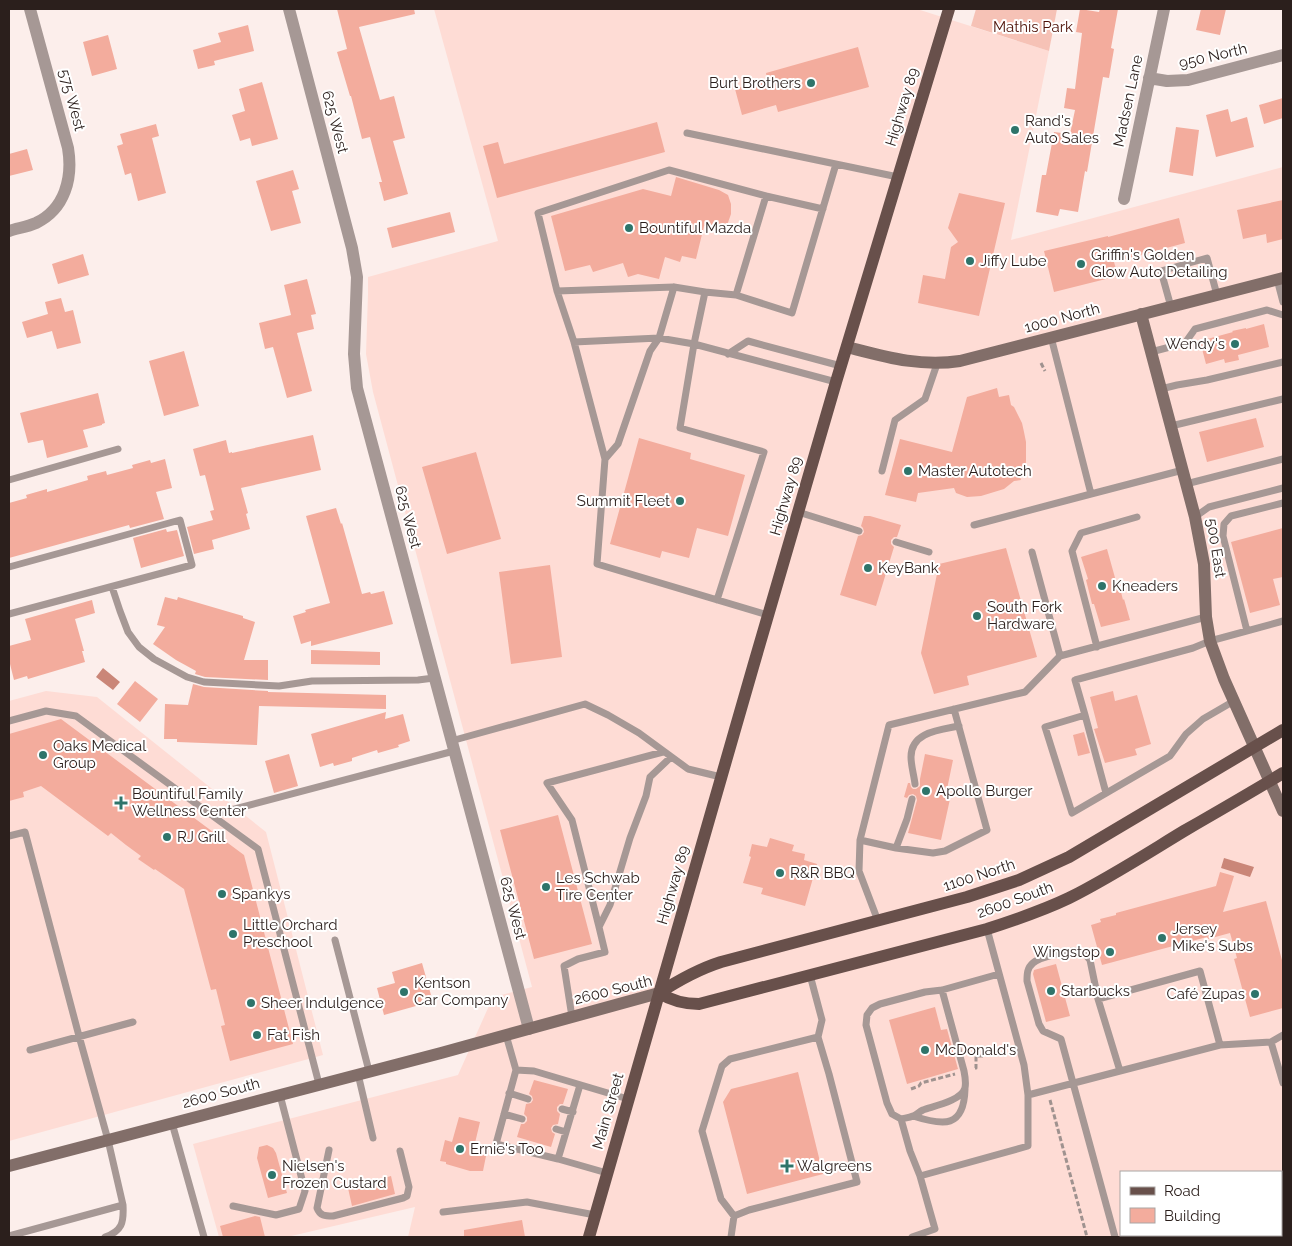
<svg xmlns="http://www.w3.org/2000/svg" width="1292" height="1246" viewBox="0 0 1292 1246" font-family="Raleway,sans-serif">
	<rect width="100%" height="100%" fill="#fceeeb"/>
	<path fill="#fedcd5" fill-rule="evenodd" d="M434,9H917L1049,51L1011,240L1283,167V1237H408L415,1207L287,1237H219L193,1144L458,1075L493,997L532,987L373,392L366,354L368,294V277L498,241ZM1121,1172H1281V1235H1121Z
		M46,691L97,697L266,832L323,1055L9,1141V701Z"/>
	<path fill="#f6c2b6" d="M976,9H1057L1049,51L971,26Z"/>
	<path fill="#ca8678" d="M103,668L120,682L113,690L96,677Z
		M1224,858L1254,867L1250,877L1221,868Z"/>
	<path fill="#f3ac9d" d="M337,9H414L415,14L359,27L380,100L394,96L405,138L393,141L408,194L384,201L379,182H382L370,137L362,139L351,96H350L337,52L347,49Z
		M1080,9L1099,12L1100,9H1118L1111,48L1114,49L1109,78L1103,77L1087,172L1085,171L1078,212L1060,209L1058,216L1036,212L1042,175H1046L1054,132L1070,134L1075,110L1064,108L1067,88L1075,89L1082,33L1076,32Z
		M1201,9H1226L1220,35L1196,30Z
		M248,25L254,51L214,61L215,65L198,69L193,50L221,42L218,33Z
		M108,35L117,69L92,76L83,42Z
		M858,47L869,87L778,112L776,105L742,115L735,89L767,79L766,73Z
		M262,82L278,139L252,146L250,138L240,141L232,115L245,111L239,89Z
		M1283,98V118L1264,124L1259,105Z
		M1228,109L1231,122L1247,117L1254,147L1216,157L1206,115Z
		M657,122L665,152L497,198L483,146L498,142L504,164Z
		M156,124L159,136L152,138L166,193L138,201L131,173L125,175L117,146L123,144L120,134Z
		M1176,127L1199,130L1193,176L1169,172Z
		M27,149L33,170L9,176V154Z
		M293,170L299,189L292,191L301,223L271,231L256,181Z
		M676,177L719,190L728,195L731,204V214L725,231L704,226L696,259L682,256L680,262L665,257L659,279L638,274L628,277L623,263L593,272L590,265L565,271L551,216L643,189L671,196Z
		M959,193L1005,203L979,316L918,303L923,275L945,279L951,247L958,242L948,228Z
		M1283,200V239L1267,243L1266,234L1243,239L1237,210Z
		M450,212L455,232L392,248L387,228Z
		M1179,218L1185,243L1114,262L1118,276L1054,292L1044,251L1108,236V237Z
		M83,254L89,275L58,284L52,264Z
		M307,279L316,314L311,315L314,329L297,333L312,391L287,398L273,347L265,349L259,323L291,315L284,285Z
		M61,298L65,312L73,310L81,343L57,349L52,331L27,338L22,322L48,314L45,302Z
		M1264,324L1269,347L1238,355L1239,360L1225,363L1224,359L1206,364L1200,341L1233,332L1232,331L1246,328V329Z
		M184,351L199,406L164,416L149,361Z
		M997,388L999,397L1009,395L1011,405L1014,407L1022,423L1024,432L1026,442V468L1018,470L1021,480L1014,481L1004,489L981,496L967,497L956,493L954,488L918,493L916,502L885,495L900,439L952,452L967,397Z
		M98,393L105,423L102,424V425L83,430L88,447L47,458L43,440L28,443L20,413Z
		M1256,418L1264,447L1207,462L1199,432Z
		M313,435L321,470L241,488L248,513L246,514L250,529L212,540L214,549L194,554L187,527L213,520L210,511L214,510L205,475L200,476L193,449L226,440L229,453L232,452V453Z
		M639,438L691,453L690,459L745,475L728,536L697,528L689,558L662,551L660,558L610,544Z
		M476,452L501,539L447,554L422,467Z
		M165,459L172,488L156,492L164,519L130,528L129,525L9,558V503L27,498L26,495L47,489V492L88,480L87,476L106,471L107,475L133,468L132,465L150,460L151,463Z
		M336,508L341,524L342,523L362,594L370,592L371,594L384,591L393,624L311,646V641L301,644L293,616L306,612L305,610L330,603L306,516Z
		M864,516H870L901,525L897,537H894L891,540V544L894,547L876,606L840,595L858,536L862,535L864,532L863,528L861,526Z
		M1283,528V577L1273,579L1280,605L1250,613L1231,542Z
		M166,529L167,532L177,530L184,556L141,568L133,538Z
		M1006,548L1037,657L967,676L969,685L934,694L921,653L939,564Z
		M1107,549L1119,592H1121L1123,600L1124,599L1130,620L1101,627L1094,604H1092L1086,580L1088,579L1081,557Z
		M550,565L562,657L511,664L499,572Z
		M165,597L177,600L178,597L243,616V618L255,622L244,660H268V680L205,677L195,674L196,671L176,660L153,644L165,627L157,625Z
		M92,600L95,613L75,619L84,651H82L85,662L28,679L27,676L14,680L9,660V646L31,640L25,619Z
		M311,650L380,652V665L311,664Z
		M135,681L158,699L140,722L117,704Z
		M193,684L204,687L268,691V692L386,695V709L259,706L257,745L177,742V739H164L165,704L188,705Z
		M1113,691L1115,701L1137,695L1151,744L1135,749L1137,755L1105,763L1094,729L1098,728L1090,697Z
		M386,712L385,719L403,714L410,741L398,745L399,747L378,753L377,750L352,758V761L334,766L333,763L320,767L311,734Z
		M61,719L244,855L293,1044L230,1061L221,1026L225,1025L216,989L211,990L184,889L155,869L154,870L138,859L141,856L126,845L111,833L108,836L41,786L23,792L24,797L9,801V734Z
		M1084,732L1090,753L1078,756L1073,735Z
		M289,754L298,786L274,793L265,761Z
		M925,754L953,760L945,799H950L941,840L908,833L917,800L916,796L913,794L909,795L907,798L904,797L908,783H910L911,787L913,789H916L920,786V779Z
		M558,815L592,944L534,959L500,830Z
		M770,838L794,845L792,851L805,854L804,860L817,864L805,906L761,894L763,888L743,883L751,857L749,856L752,844L767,847Z
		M1220,872L1234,876L1223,912L1266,901L1283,964V1008L1250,1017L1234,959L1237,958L1230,933L1208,939L1207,937L1102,965L1091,925L1101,922L1100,919L1116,915V913L1216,886Z
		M422,963L431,995L422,998L423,1004L384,1015L377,988L395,983L392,972Z
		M1056,964L1070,1016L1046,1022L1033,974L1034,970Z
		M935,1007L941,1030L947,1029L958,1069L907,1084L889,1020Z
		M798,1072L823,1174L747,1194L723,1102L731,1089Z
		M534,1080L568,1089L563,1104H560L557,1107V1111L560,1114L558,1124L553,1125L551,1128L552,1132L555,1134L551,1147L517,1137L521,1124H524L527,1121V1117L524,1114L526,1104L531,1103L533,1100L532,1096L529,1094Z
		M459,1117L480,1122L475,1143L481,1154L486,1156L483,1171H470L446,1164V1162L440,1161L445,1140L452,1142Z
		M267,1145L273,1148L276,1153L287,1193L268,1198L257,1158L259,1147Z
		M391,1176L395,1194L352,1206L348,1188Z
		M255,1216L260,1217L265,1237H223L220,1226Z
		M522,1220L525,1237H464V1230Z"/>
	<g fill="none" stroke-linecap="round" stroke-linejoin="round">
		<path stroke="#9f928f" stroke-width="3" stroke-dasharray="5 2.5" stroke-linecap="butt" d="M1041,363L1045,371
			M975,1068H976V1056H985
			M911,1089L919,1086L921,1083L955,1074
			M1050,1100L1087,1237"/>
		<path stroke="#a69895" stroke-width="7" d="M687,133L898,177
			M766,196L669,170L538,213L557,291L574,342L659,338L694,344L836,382
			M1277,279L1283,302
			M557,291L674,287L705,292
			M736,295L766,196L823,209
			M1171,307L1161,271L1207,258L1217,295
			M574,342L605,459L597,564L768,615
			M1151,352L1185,343L1195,329L1267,310L1283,315
			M728,354L748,341L841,366
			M1161,389L1177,385L1207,380L1283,362
			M1171,426L1283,399
			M605,459L618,444L650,351L659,338L674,287
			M882,471L895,420L925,399L937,364
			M9,480L118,449
			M1186,484L1283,459
			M1091,494L1183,470
			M798,512L859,531
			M1195,517L1209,507L1283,488
			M974,525L1091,494L1051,337
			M896,542L929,552
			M1032,552L1060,656
			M9,567L180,520L192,565L9,614
			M112,587L120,611L128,632L139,647L154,659L187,677L204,682L279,686L312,681L418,680L434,678
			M717,600L764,452L680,428L694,344L705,292L736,295L792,313L836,164
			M1247,631L1223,536L1224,524L1231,516L1283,503
			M1097,647L1072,551L1081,533L1137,517
			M1234,701L1203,719L1186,734L1170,756L1072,813L1045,727L1085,715L1075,680L1193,648L1210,641L1283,621
			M1085,715L1106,793
			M9,721L46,711L76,716L258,849L319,1084
			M451,741L585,704L608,715L639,733L688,769L721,777
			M915,784C914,775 911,766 911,757C911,732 939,730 959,726
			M212,815L454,751
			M9,836L25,832L79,1036L108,1140L123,1205L9,1236
			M860,840L896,848L933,853L945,851L987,830L954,709
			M896,848L907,819L912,799
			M878,921L859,871L860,840L889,725L1025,692L1060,656L1206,617
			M599,927L572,820L547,783L663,752
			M987,929L1024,1065L1028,1095L1120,1071L1098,999L1200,971L1220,1045L1271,1042L1283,1035
			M335,940L369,1071
			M810,975L822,1020L818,1037L829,1074L857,1182L749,1210L734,1216L721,1199L702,1131L722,1066L730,1059L818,1037
			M1098,999L1090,960C1088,957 1085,954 1082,952C1074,948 1040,957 1033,963C1027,968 1027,974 1027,981L1039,1024L1043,1031L1061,1039L1115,1237
			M572,1017L564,966L578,959L605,952L599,927L610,905L630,838L646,796L650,777L671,757
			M506,1035L516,1070L496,1144L558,1159L607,1173
			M1271,1042L1283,1083
			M30,1050L133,1022
			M516,1070L534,1071L628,1099
			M1120,1071L1220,1045
			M358,1074L373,1138
			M509,1093L528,1099
			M562,1109L573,1112
			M504,1114L522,1119
			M913,1116C944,1126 964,1128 965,1089
			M901,1119C904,1118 909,1118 913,1116C916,1115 919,1112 923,1110C934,1106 961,1101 965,1088C966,1083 965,1076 964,1071L942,990
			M172,1123L204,1237
			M556,1129L566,1132
			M329,1150L317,1208C320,1216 325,1216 333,1216L403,1198L407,1196L409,1187L400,1151
			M558,1159L580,1085
			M920,1176L910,1151L901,1119L892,1114L887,1103L866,1025L867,1015L872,1008L880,1004L925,992L942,990L999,974
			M233,1206L276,1215L299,1209L305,1191L280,1095
			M443,1212L527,1202L595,1215
			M105,1237C122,1231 124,1223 123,1205
			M731,1237L734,1216
			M912,1237L935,1229L920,1176L1028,1146V1095"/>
		<path stroke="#a69895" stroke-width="12" d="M289,9L352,248L357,277L354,354L357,388L529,1029
			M1149,78L1167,81L1188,80L1283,55
			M1124,199L1164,9
			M9,231C18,228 27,227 36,223C65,209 73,178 68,148L30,9"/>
		<path stroke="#826e69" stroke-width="12" d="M1141,314L1195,517L1204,564L1206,617L1210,641L1224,679L1283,811
			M847,347C886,357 919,367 960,361L1283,278
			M9,1166L441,1053L659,993"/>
		<path stroke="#68504b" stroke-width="12" d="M659,993C679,980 699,969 721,962L967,897L1019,880L1069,857L1283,730
			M659,993C672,1001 684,1004 699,1004L987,929C1015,920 1042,911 1069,898C1109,878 1146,854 1184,831C1217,812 1250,793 1283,773
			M589,1237L753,667L836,382L949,9"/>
	</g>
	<g fill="#2e746a" stroke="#fff" stroke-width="2">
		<circle cx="811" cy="83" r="5"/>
		<circle cx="1015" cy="130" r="5"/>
		<circle cx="629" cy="228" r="5"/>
		<circle cx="970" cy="261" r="5"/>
		<circle cx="1081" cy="264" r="5"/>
		<circle cx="1235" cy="344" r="5"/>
		<circle cx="908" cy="471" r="5"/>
		<circle cx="680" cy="501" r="5"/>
		<circle cx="868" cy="568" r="5"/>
		<circle cx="1102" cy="586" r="5"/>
		<circle cx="977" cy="616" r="5"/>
		<circle cx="43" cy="755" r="5"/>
		<circle cx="926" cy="791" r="5"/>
		<path d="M118.5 795.5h5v5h5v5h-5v5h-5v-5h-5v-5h5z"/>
		<circle cx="167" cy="837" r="5"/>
		<circle cx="780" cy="873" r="5"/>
		<circle cx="546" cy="887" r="5"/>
		<circle cx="222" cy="894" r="5"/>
		<circle cx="233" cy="934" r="5"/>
		<circle cx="1162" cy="938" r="5"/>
		<circle cx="1110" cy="952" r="5"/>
		<circle cx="1051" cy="991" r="5"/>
		<circle cx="404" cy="992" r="5"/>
		<circle cx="1255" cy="994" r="5"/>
		<circle cx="251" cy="1003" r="5"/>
		<circle cx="257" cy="1035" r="5"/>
		<circle cx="925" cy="1050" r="5"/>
		<circle cx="460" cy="1149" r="5"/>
		<path d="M784.5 1158.5h5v5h5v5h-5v5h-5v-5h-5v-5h5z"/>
		<circle cx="272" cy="1175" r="5"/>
	</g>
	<g text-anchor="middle" stroke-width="4" stroke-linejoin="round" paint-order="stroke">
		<g font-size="15" fill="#4d1006" stroke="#fff">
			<text x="1033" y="32">Mathis Park</text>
		</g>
		<g font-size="15" fill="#2b1f1c" stroke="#fff">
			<text transform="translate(1213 56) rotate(-13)" y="5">950 North</text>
			<text transform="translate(72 100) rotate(75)" y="5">575 West</text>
			<text transform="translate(1128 101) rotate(-78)" y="5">Madsen Lane</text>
			<text transform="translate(902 107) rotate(-73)" y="5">Highway 89</text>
			<text transform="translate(335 122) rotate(75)" y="5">625 West</text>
			<text transform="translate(1062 318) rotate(-15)" y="5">1000 North</text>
			<text transform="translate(786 496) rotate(-74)" y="5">Highway 89</text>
			<text transform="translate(408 517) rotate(75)" y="5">625 West</text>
			<text transform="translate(1216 548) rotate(81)" y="5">500 East</text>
			<text transform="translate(979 875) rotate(-18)" y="5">1100 North</text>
			<text transform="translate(673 885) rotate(-74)" y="5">Highway 89</text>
			<text transform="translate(1015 900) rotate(-20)" y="5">2600 South</text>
			<text transform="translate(513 908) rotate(75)" y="5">625 West</text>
			<text transform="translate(613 990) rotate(-14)" y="5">2600 South</text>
			<text transform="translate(221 1093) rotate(-15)" y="5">2600 South</text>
			<text transform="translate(608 1111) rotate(-74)" y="5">Main Street</text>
		</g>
		<g font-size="15" fill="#2b1f1c" stroke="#fff" text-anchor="start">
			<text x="801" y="88" text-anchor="end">Burt Brothers</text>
			<text x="1025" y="126">Rand's<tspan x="1025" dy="17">Auto Sales</tspan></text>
			<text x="639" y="233">Bountiful Mazda</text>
			<text x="1091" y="260">Griffin's Golden<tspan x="1091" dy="17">Glow Auto Detailing</tspan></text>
			<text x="980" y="266">Jiffy Lube</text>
			<text x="1225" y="349" text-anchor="end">Wendy's</text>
			<text x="918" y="476">Master Autotech</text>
			<text x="670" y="506" text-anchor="end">Summit Fleet</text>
			<text x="878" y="573">KeyBank</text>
			<text x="1112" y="591">Kneaders</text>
			<text x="987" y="612">South Fork<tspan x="987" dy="17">Hardware</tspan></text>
			<text x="53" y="751">Oaks Medical<tspan x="53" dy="17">Group</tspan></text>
			<text x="936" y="796">Apollo Burger</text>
			<text x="132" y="799">Bountiful Family<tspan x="132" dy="17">Wellness Center</tspan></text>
			<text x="177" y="842">RJ Grill</text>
			<text x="790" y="878">R&amp;R BBQ</text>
			<text x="556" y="883">Les Schwab<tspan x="556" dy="17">Tire Center</tspan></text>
			<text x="232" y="899">Spankys</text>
			<text x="243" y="930">Little Orchard<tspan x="243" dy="17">Preschool</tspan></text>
			<text x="1172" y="934">Jersey<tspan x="1172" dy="17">Mike's Subs</tspan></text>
			<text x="1100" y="957" text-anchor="end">Wingstop</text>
			<text x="414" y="988">Kentson<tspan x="414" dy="17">Car Company</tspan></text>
			<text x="1061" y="996">Starbucks</text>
			<text x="1245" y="999" text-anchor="end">Café Zupas</text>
			<text x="261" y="1008">Sheer Indulgence</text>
			<text x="267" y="1040">Fat Fish</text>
			<text x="935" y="1055">McDonald's</text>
			<text x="470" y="1154">Ernie's Too</text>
			<text x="282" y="1171">Nielsen's<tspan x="282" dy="17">Frozen Custard</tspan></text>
			<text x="797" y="1171">Walgreens</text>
		</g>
	</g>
	<rect width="1292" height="1246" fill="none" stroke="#2b1f1c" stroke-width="20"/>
	<rect x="1120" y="1171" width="162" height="65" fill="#ffffff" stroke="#aaa5a4"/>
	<rect x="1130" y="1187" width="25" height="8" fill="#68504b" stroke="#aaa5a4"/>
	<text x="1164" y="1196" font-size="15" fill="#2b1f1c">Road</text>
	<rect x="1130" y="1208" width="25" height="15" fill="#f3ac9d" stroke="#aaa5a4"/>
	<text x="1164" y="1221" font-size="15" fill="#2b1f1c">Building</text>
</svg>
